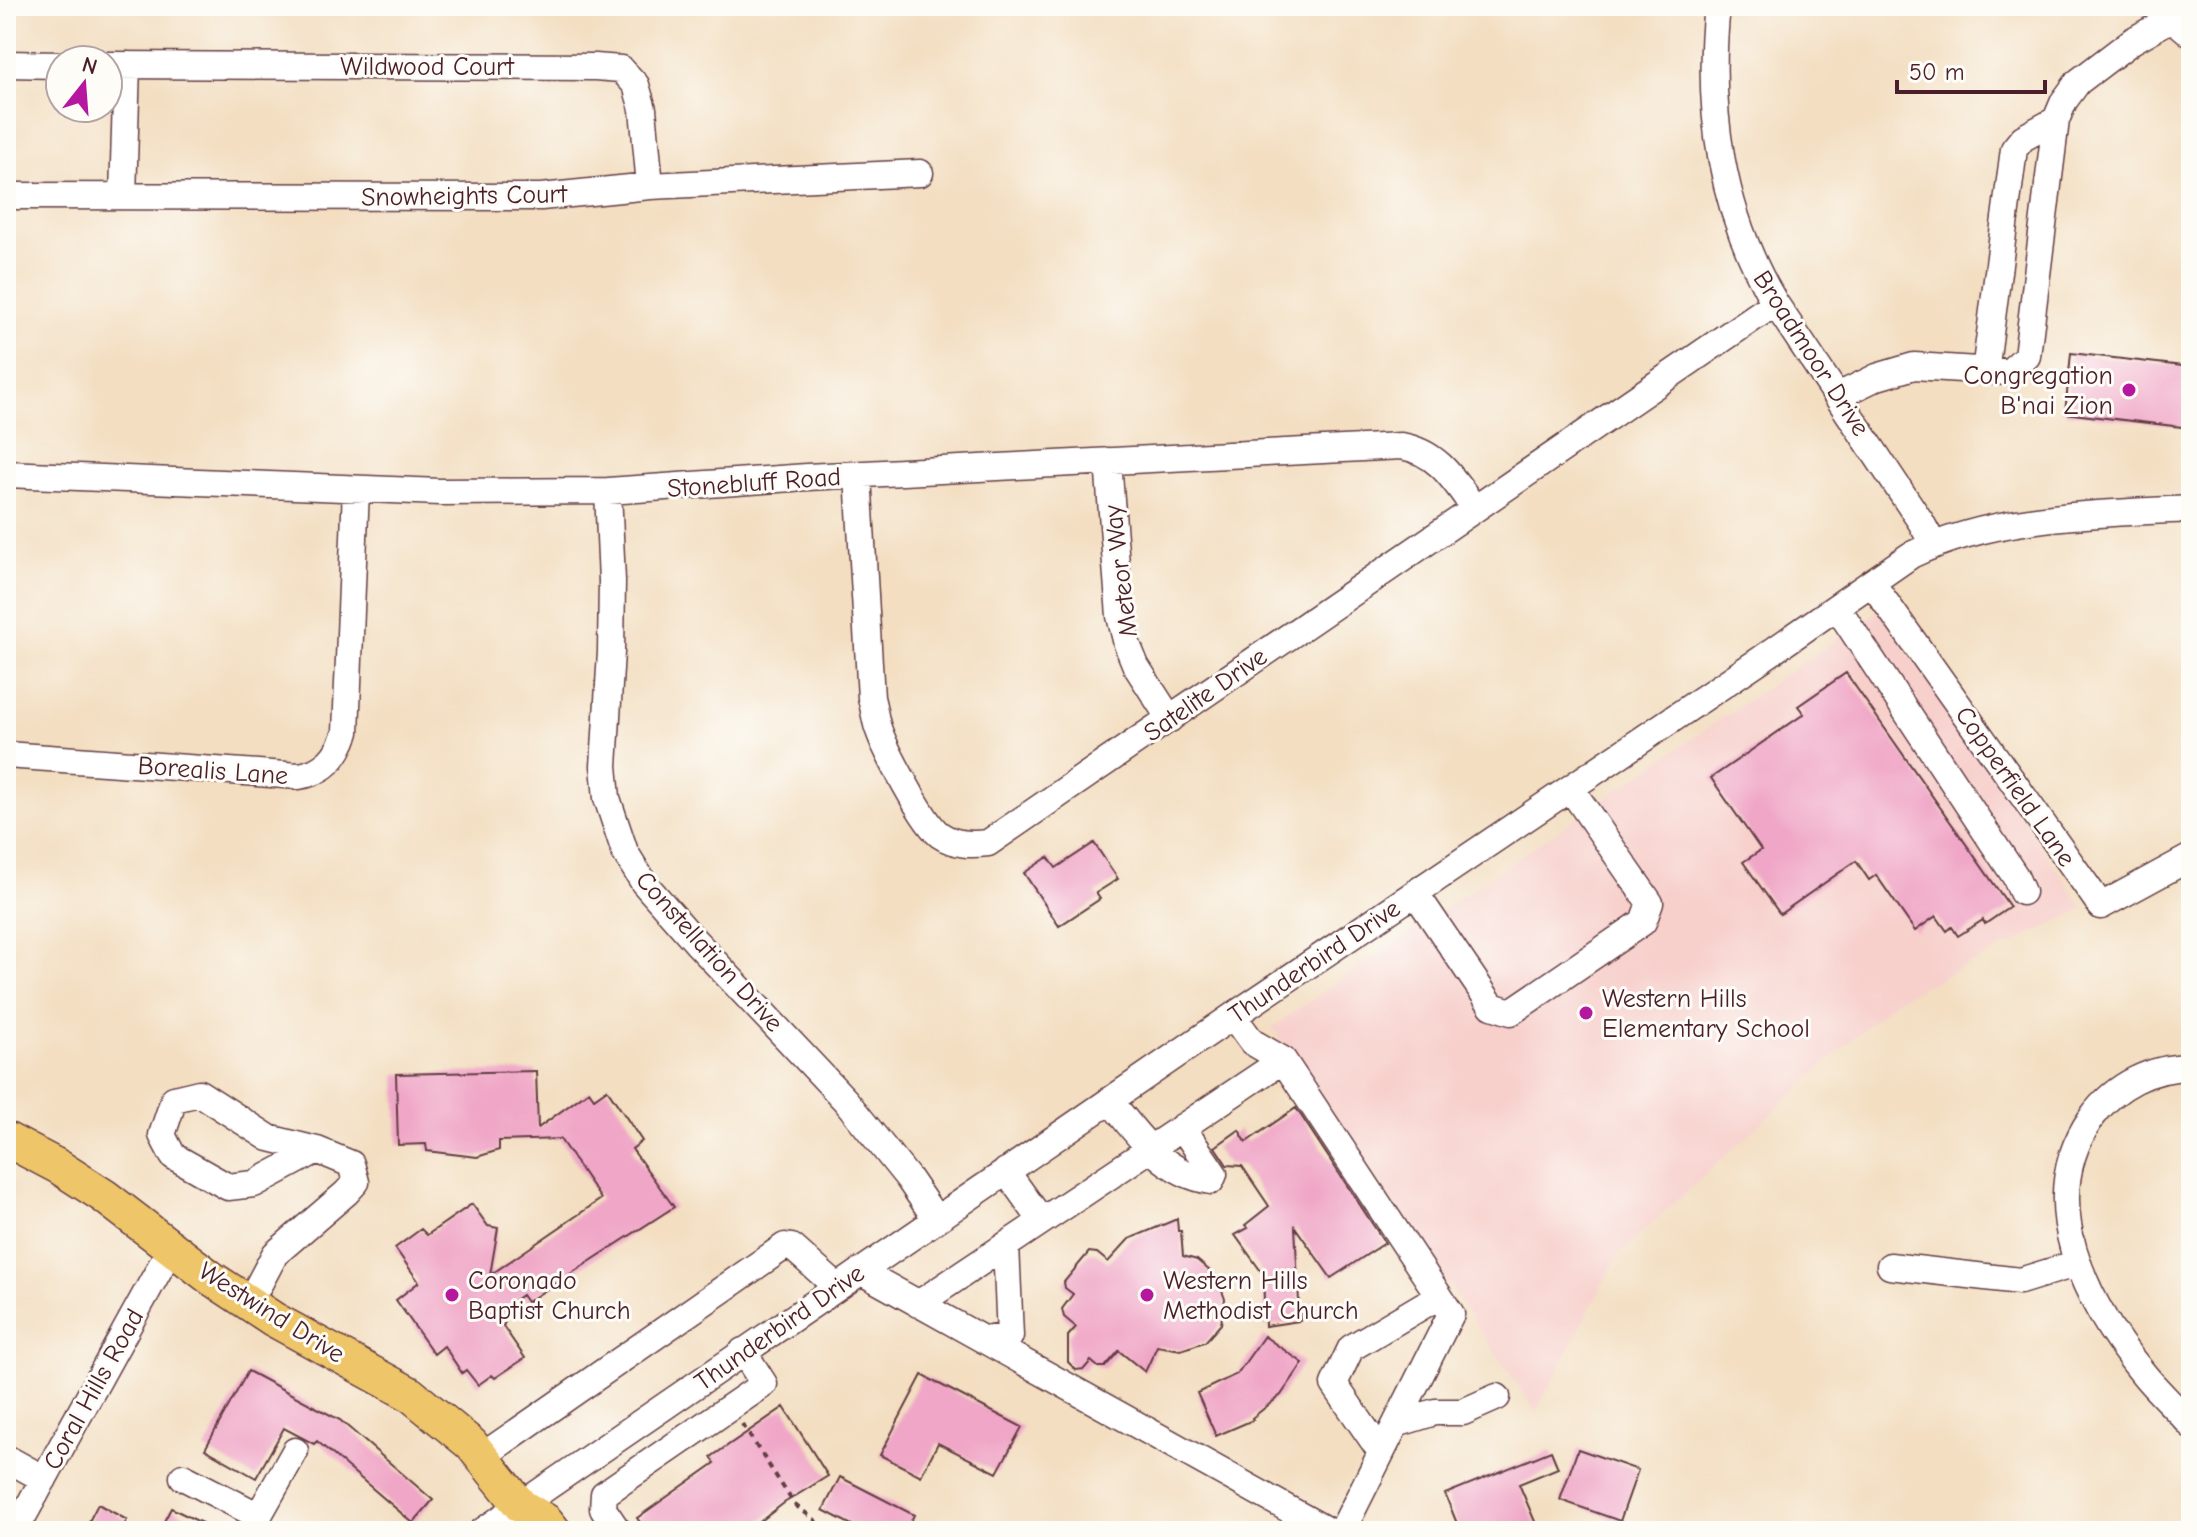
<svg xmlns="http://www.w3.org/2000/svg" width="2197" height="1537" viewBox="0 0 2197 1537" font-family="'Comic Neue',sans-serif">
	<rect width="100%" height="100%" fill="#fdfcf7"/>
	<filter id="ink" filterUnits="userSpaceOnUse"><feTurbulence type="fractalNoise" baseFrequency=".0125" numOctaves="2"/><feDisplacementMap in="SourceGraphic" scale="16" xChannelSelector="R" yChannelSelector="G"/><feConvolveMatrix kernelMatrix="1 2 1 2 8 2 1 2 1" color-interpolation-filters="sRGB"/></filter>
	<filter id="wash" filterUnits="userSpaceOnUse"><feTurbulence type="fractalNoise" baseFrequency=".006" numOctaves="4" result="noise"/><feDisplacementMap in="SourceGraphic" scale="32" xChannelSelector="R" yChannelSelector="G"/><feGaussianBlur stdDeviation="1.8" result="paint"/><feColorMatrix in="noise" values="0 0 0 0 0 0 0 0 0 0 0 0 0 0 0 0 0 1.4 0 .05"/><feComposite in="paint" operator="in"/></filter>
	<g filter="url(#wash)">
		<rect width="100%" height="100%" fill="#f3dec1"/>
		<path fill="#f7d0cc" d="M1879,610L2084,909L1895,1000L1618,1255L1536,1412L1272,1027Z"/>
		<g id="blocks">
			<path fill="#f0a7c7" d="M2071,353L2191,367V428L2065,413Z
				M1846,673L2010,907L1985,924L1983,920L1958,936L1952,927L1947,931L1936,916L1915,931L1876,875L1869,880L1856,861L1780,914L1743,862L1761,850L1711,778L1804,714L1798,706Z
				M1094,843L1118,879L1096,893L1100,899L1059,926L1024,873L1048,857L1056,868Z
				M536,1071L538,1128L589,1091L594,1098L607,1089L642,1141L632,1149L674,1207L527,1302L522,1295L498,1312L505,1322L503,1326L525,1358L495,1378L492,1375L478,1385L466,1370L462,1373L444,1346L434,1354L396,1300L419,1282L395,1248L421,1229L427,1235L472,1204L488,1226L498,1228L490,1275L601,1199L560,1139L499,1141V1150L477,1157L427,1151L426,1144L398,1145L396,1074Z
				M1296,1108L1385,1243L1331,1278L1295,1227L1300,1321L1265,1326L1263,1274L1235,1235L1248,1228L1245,1225L1269,1206L1242,1166L1227,1165L1215,1147L1239,1130L1246,1142Z
				M1177,1219L1178,1231H1181L1183,1256L1197,1260L1217,1277L1225,1299L1221,1324L1205,1342L1181,1350L1157,1346L1145,1372L1119,1351L1105,1367H1098L1091,1361L1084,1369L1076,1370L1068,1362V1336L1076,1327L1064,1317L1062,1309L1073,1294L1065,1288L1064,1282L1089,1252L1097,1253L1108,1262L1129,1239Z
				M1264,1336L1303,1363L1281,1395L1252,1418L1253,1420L1216,1436L1197,1393L1237,1374Z
				M248,1371L340,1420L433,1500L413,1523L317,1441L314,1444L284,1428L256,1478L205,1449Z
				M922,1375L1022,1427L997,1473L938,1443L921,1476L880,1455Z
				M784,1407L828,1476L784,1503L748,1531H646L637,1518L715,1463L711,1457Z
				M1578,1449L1638,1470L1620,1521L1560,1500Z
				M1551,1451L1558,1468L1519,1484L1539,1531H1460L1445,1494Z
				M840,1477L914,1515L906,1531H863L823,1510Z
				M98,1504L127,1520L121,1531H84Z
				M171,1508L218,1531H159Z"/>
		</g>
	</g>
	<g filter="url(#ink)">
		<use href="#blocks" fill-opacity="0" stroke="#633c42" stroke-width="2"/>
		<g fill="none" stroke-linecap="round" stroke-linejoin="round">
			<g stroke="#633c42" stroke-width="29">
				<path id="minor" d="M1717,6C1706,109 1721,213 1775,303L1921,522L1933,544
					M6,64L60,65
					M108,65L595,67L621,69L636,85L643,109L650,186
					M6,196L541,197L650,186L920,173
					M123,196L127,65
					M1985,372L2014,149L2023,138L2056,120
					M1838,396L1877,377L1914,366L2009,372L2027,356L2056,120L2064,101L2078,82L2132,41L2172,18L2191,34
					M1108,461L1120,616L1127,644L1136,666L1170,719
					M6,474L440,492L608,491L807,477L1401,446C1438,452 1454,480 1474,508
					M858,475L871,698C874,708 875,719 878,728C885,749 924,824 940,835C955,845 971,845 988,843L1775,303
					M608,491L612,581L611,652L604,766L607,798L625,852L644,883L696,942L846,1101L908,1178L936,1219
					M1872,583L2101,906L2191,857
					M1837,607L2015,876L2022,892
					M6,755L299,776C325,772 338,756 346,732L356,489
					M1416,894L1492,1006L1511,1012L1643,922L1650,903L1571,789
					M1233,1016L1252,1042L1283,1060L1451,1314L1342,1531
					M2191,1067C2152,1067 2115,1085 2092,1117C2033,1200 2085,1302 2142,1372C2157,1391 2175,1407 2191,1425
					M1110,1100C1137,1135 1164,1174 1211,1181L1214,1174L1182,1127
					M1006,1171L1042,1221
					M1890,1266L2020,1281L2078,1263
					M860,1271L1328,1531
					M249,1303L275,1254L346,1193L356,1182L351,1164L317,1150L269,1138L199,1093L174,1099L162,1135L173,1156L228,1187L254,1184L317,1150
					M918,1304L1283,1060
					M984,1340L1010,1336L1006,1245
					M1396,1424L1435,1412H1463L1497,1397
					M1381,1452L1334,1384L1351,1348L1439,1296
					M481,1457L785,1246L792,1247L837,1287
					M6,1458L44,1479
					M183,1477L259,1516
					M15,1531L171,1248
					M250,1531L295,1451
					M483,1531L1233,1016L1760,660L1911,555C1997,514 2097,514 2191,509
					M618,1531L603,1509L604,1494L764,1384L743,1351"/>
			</g>
			<g stroke="#633c42" stroke-width="37">
				<path id="major" d="M6,1139L59,1167L104,1196L211,1278L273,1319L410,1394L471,1444L521,1506L546,1521L554,1531"/>
			</g>
			<path stroke="#633c42" stroke-width="4" stroke-dasharray="6 6" stroke-linecap="butt" d="M742,1424L795,1505L815,1520L820,1531"/>
			<use href="#minor" stroke="#fff" stroke-width="26"/>
			<use href="#major" stroke="#eec569" stroke-width="34"/>
		</g>
	</g>
	<g fill="#b5179e" stroke="#fdfcf7" stroke-width="3">
		<circle cx="2129" cy="390" r="8"/>
		<circle cx="1586" cy="1013" r="8"/>
		<circle cx="452" cy="1295" r="8"/>
		<circle cx="1147" cy="1295" r="8"/>
	</g>
	<g text-anchor="middle" stroke-width="6" stroke-linejoin="round" paint-order="stroke">
		<g font-size="26" fill="#4a1f2b" stroke="#fdfcf7">
			<text x="427" y="75">Wildwood Court</text>
			<text transform="translate(464 195) rotate(-1)" y="9">Snowheights Court</text>
			<text transform="translate(1812 353) rotate(57)" y="9">Broadmoor Drive</text>
			<text transform="translate(754 482) rotate(-4)" y="9">Stonebluff Road</text>
			<text transform="translate(1120 571) rotate(-97)" y="9">Meteor Way</text>
			<text transform="translate(1205 694) rotate(-35)" y="9">Satelite Drive</text>
			<text transform="translate(213 770) rotate(4)" y="9">Borealis Lane</text>
			<text transform="translate(2016 786) rotate(55)" y="9">Copperfield Lane</text>
			<text transform="translate(710 951) rotate(48)" y="9">Constellation Drive</text>
			<text transform="translate(1314 961) rotate(-34)" y="9">Thunderbird Drive</text>
			<text transform="translate(272 1312) rotate(32)" y="9">Westwind Drive</text>
			<text transform="translate(779 1327) rotate(-35)" y="9">Thunderbird Drive</text>
			<text transform="translate(93 1389) rotate(-61)" y="9">Coral Hills Road</text>
		</g>
		<g font-size="26" fill="#4a1f2b" stroke="#fdfcf7" text-anchor="start">
			<text x="2113" y="384" text-anchor="end">Congregation<tspan x="2113" dy="30">B'nai Zion</tspan></text>
			<text x="1602" y="1007">Western Hills<tspan x="1602" dy="30">Elementary School</tspan></text>
			<text x="468" y="1289">Coronado<tspan x="468" dy="30">Baptist Church</tspan></text>
			<text x="1163" y="1289">Western Hills<tspan x="1163" dy="30">Methodist Church</tspan></text>
		</g>
	</g>
	<rect width="2197" height="1537" fill="none" stroke="#fdfcf7" stroke-width="32"/>
	<g transform="translate(84 84) rotate(17)"><circle r="38" fill="#fdfcf7" stroke="#b5a4a5" stroke-width="2"/>
	<path d="M0-6L14 30L0 20L-14 30Z" fill="#b5179e"/>
	<text y="-12" font-size="22" font-weight="bold" text-anchor="middle" fill="#4a1f2b">N</text>
	</g>
	<path d="M1897 80v12h148v-12" fill="none" stroke="#4a1f2b" stroke-width="4"/>
	<text x="1909" y="80" font-size="24" fill="#4a1f2b" stroke="#fdfcf7" stroke-width="6" paint-order="stroke">50 m</text>
</svg>
